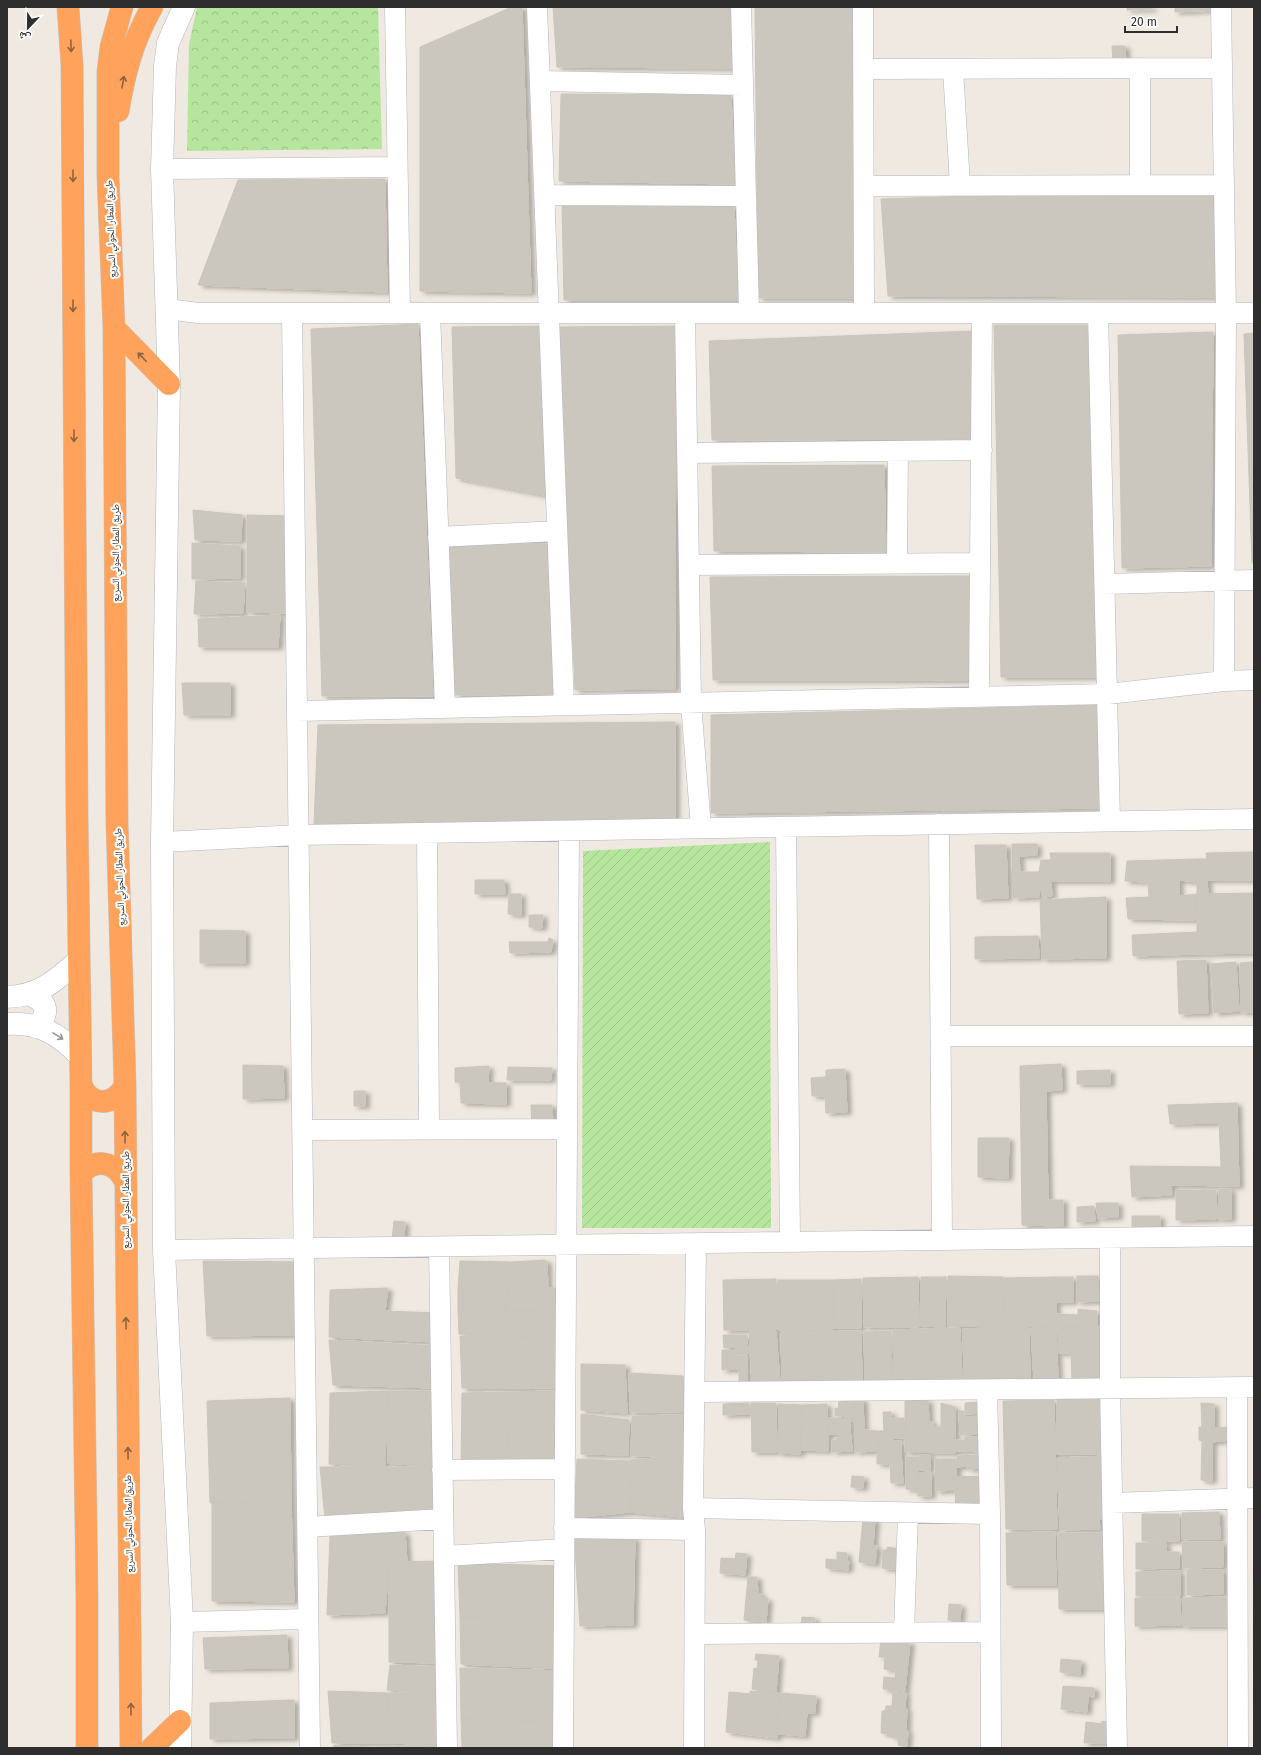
<svg xmlns="http://www.w3.org/2000/svg" width="1261" height="1755" viewBox="0 0 1261 1755" font-family="'Fira Sans','Noto Naskh Arabic',sans-serif">
	<defs>
		<pattern id="park-crowns" width="20" height="18" patternUnits="userSpaceOnUse"><rect width="20" height="18" fill="#b6e59e"/><path d="M2 6a3 3 0 1 1 6 0M12 15a3 3 0 1 1 6 0" fill="none" stroke="#9dc588"/></pattern>
		<pattern id="garden-furrows" width="10" height="10" patternUnits="userSpaceOnUse"><rect width="10" height="10" fill="#b6e59e"/><path d="M-1 1l2-2M0 10L10 0M9 11l2-2" fill="none" stroke="#9dc588"/></pattern>
		<filter id="shadow"><feDropShadow dx="4.5" dy="2.5" stdDeviation="2" flood-color="#0004"/></filter>
	</defs>
	<rect width="100%" height="100%" fill="#efe9e1"/>
	<path fill="url(#park-crowns)" d="M197,7H378L382,149L187,151L189,44Z"/>
	<path fill="url(#garden-furrows)" d="M770,842L771,1228H582L583,851Z"/>
	<path fill="#cbc7bf" stroke="#cbc5ba" filter="url(#shadow)" d="M512,7H522L531,293L420,291V47Z
		M553,7H730L732,68L557,67Z
		M755,7H854V298H758Z
		M1127,7H1152V9L1127,10Z
		M1175,7H1216V10L1175,12Z
		M1112,46H1125L1126,64L1113,65Z
		M561,94L731,95L735,184L559,181Z
		M385,179L387,292L198,285L238,180Z
		M1214,188L1216,297L888,296L881,199Z
		M562,204L734,206L738,300H564Z
		M418,324L433,696H322L311,329Z
		M994,325H1087L1099,677H1001Z
		M548,326L544,495L456,478L452,327Z
		M676,326L675,689L575,690L558,327Z
		M974,331L970,439L712,440L709,341Z
		M1213,332L1211,566L1122,568L1118,335Z
		M1254,333V563H1252L1244,334Z
		M884,465L886,552L714,551L712,466Z
		M193,510L242,515L241,541L195,540Z
		M247,515L289,516V613L247,612Z
		M448,540L547,544L554,694L455,695Z
		M192,543L240,546V578L192,579Z
		M970,576L968,680H713L710,577Z
		M196,581L245,583L243,613L194,614Z
		M280,615L278,647H199L198,619Z
		M182,683H230V715H184Z
		M1100,705L1099,808L711,813V715Z
		M973,713H997L996,747H982L981,753H970V737H974Z
		M675,722V819L314,824L318,725Z
		M646,749H673V773L646,772Z
		M486,794H512V810H498V822L486,823Z
		M1012,844H1037V855L1019,856L1020,872H1039V897L1013,898Z
		M975,845H1006L1008,898L977,899Z
		M1254,852V880H1207L1208,894H1197V859H1207L1206,853Z
		M1050,853H1110V881H1051L1052,896L1042,897L1039,872L1041,860H1051Z
		M1197,859V882L1179,880V896L1197,894L1195,920L1128,919L1126,898L1149,897L1148,882L1125,881L1127,861Z
		M475,880H504L505,894H475Z
		M1254,893V953L1197,954V894Z
		M509,894H521V915L508,914Z
		M1106,897V958L1042,959L1040,900Z
		M529,915H543L542,928L529,927Z
		M200,930L245,931V963H200Z
		M1197,932V954L1133,956L1132,935Z
		M1038,936L1039,958L975,959V937Z
		M549,938L553,940L551,952L510,953L509,942H548Z
		M1206,960L1208,1013L1179,1014L1177,961Z
		M1236,962L1239,1011L1214,1013L1211,964Z
		M1254,962V1012H1241L1240,963Z
		M1061,1064L1062,1090L1046,1091L1048,1200H1063V1226L1022,1225L1020,1066Z
		M243,1065L283,1066L284,1098L243,1099Z
		M489,1066L488,1083L455,1082V1068Z
		M508,1067L552,1068L551,1080H507Z
		M845,1069L847,1112L826,1113L825,1096H812L811,1078L826,1077V1070Z
		M1110,1070V1084H1077V1071Z
		M460,1082L506,1083V1104L461,1103Z
		M354,1091H365V1106H354Z
		M1237,1103L1239,1186L1171,1185L1172,1195L1132,1197L1130,1166L1221,1167L1219,1123L1170,1124L1168,1105Z
		M531,1105H552L553,1127H532Z
		M978,1138H1009L1008,1178L978,1177Z
		M1219,1189H1231V1219H1218Z
		M1176,1190H1216V1219L1176,1220Z
		M1096,1203H1118V1217L1098,1218Z
		M1094,1206L1095,1221L1077,1222V1207Z
		M1132,1216H1160V1229H1132Z
		M394,1221L405,1222L404,1238L392,1240Z
		M545,1260L547,1262L548,1288L509,1287L512,1262Z
		M203,1261L300,1262L301,1335L207,1336Z
		M460,1261L512,1262L509,1287L458,1288Z
		M948,1276L1003,1277V1327L948,1326Z
		M1077,1276H1098L1099,1301L1077,1302Z
		M918,1277L919,1327H864L863,1278Z
		M921,1277H946L945,1327L921,1326Z
		M1056,1277H1073V1302H1056Z
		M1056,1277V1325L1005,1328L1004,1278Z
		M776,1279V1330H724L723,1280Z
		M861,1279V1328H834L833,1280Z
		M778,1280H833V1331L778,1330Z
		M509,1287L505,1309L509,1312L458,1310V1288Z
		M509,1287L557,1288L558,1310L507,1311Z
		M388,1288L385,1311L436,1313L437,1342L329,1337L330,1290Z
		M1078,1309L1097,1311V1325L1056,1327V1314L1078,1315Z
		M458,1310L509,1312L510,1336L459,1334Z
		M558,1310L557,1336H510L509,1312Z
		M1107,1326L1108,1383L1072,1384L1071,1353H1059L1058,1327Z
		M1056,1327L1058,1379L1034,1380L1031,1328Z
		M960,1328L962,1380L894,1381L893,1330Z
		M1029,1328L1030,1379L964,1380L963,1329Z
		M776,1331L780,1383H752L749,1332Z
		M861,1331L862,1381L782,1383L781,1332Z
		M891,1331L892,1381L865,1382L864,1332Z
		M723,1335H747L748,1354H735V1347L724,1348Z
		M460,1336L562,1338L564,1388H462Z
		M329,1340L437,1346V1388L333,1385Z
		M722,1350H732L735,1356H747V1382L739,1383V1369L722,1370Z
		M581,1364L625,1365L627,1413L581,1410Z
		M629,1373L683,1376L684,1412H630Z
		M387,1391H438L437,1467L388,1463Z
		M387,1391L385,1467L329,1464L330,1393Z
		M562,1391L561,1464L508,1467L506,1392Z
		M506,1392L507,1466L461,1467L462,1393Z
		M290,1398L291,1501L210,1503L207,1401Z
		M842,1399H853V1421H844L845,1416H835V1408L838,1409L839,1402H841Z
		M854,1399H863L864,1430L878,1431L879,1451L855,1452Z
		M1057,1399H1107V1454H1057Z
		M928,1400L929,1422H933V1427H941V1403L955,1407V1453L905,1452V1401Z
		M1054,1400L1057,1529H1006L1003,1401Z
		M985,1402L986,1413L965,1414V1403Z
		M749,1403L750,1414L723,1415V1404Z
		M751,1403H776V1452H752Z
		M1201,1403L1214,1404V1428L1230,1427V1440L1212,1442V1481L1201,1480L1202,1441L1199,1440V1427H1202Z
		M779,1404L802,1405L800,1454L778,1453Z
		M827,1404V1422H803L802,1405Z
		M959,1411H964V1417L985,1416V1434L960,1435Z
		M883,1412H891V1418H904V1438H894L892,1431L884,1433Z
		M581,1414L629,1420L628,1455L581,1454Z
		M683,1415L684,1456H631L632,1416Z
		M828,1418H842L843,1423L850,1422V1434H829Z
		M801,1423L828,1424V1451L801,1450Z
		M879,1431H892L893,1441H901V1451H879Z
		M851,1435L852,1451L832,1452V1440H836L838,1436Z
		M965,1437H981V1452L965,1451Z
		M955,1440H965V1451H955Z
		M901,1451L903,1483H891L890,1464H877V1453Z
		M919,1455H930V1470H919Z
		M981,1455L982,1468L968,1469V1466L957,1467V1456Z
		M684,1456L682,1517L630,1512V1460Z
		M1108,1456L1110,1518L1099,1519L1100,1529L1060,1530L1057,1458Z
		M906,1457H918V1490L906,1489Z
		M577,1459L629,1461L630,1512L574,1518Z
		M935,1459H956L957,1490L936,1491Z
		M320,1467H437L440,1516L325,1519Z
		M931,1472V1496H918L917,1473Z
		M852,1476L864,1477L863,1488L851,1487Z
		M986,1476L988,1507L956,1508L954,1477Z
		M291,1501L294,1602L212,1601V1503Z
		M1219,1512L1220,1539H1182V1513Z
		M1142,1514H1179V1541H1142Z
		M863,1518L875,1519L873,1546H877L875,1564L859,1562Z
		M405,1532L407,1562H389L385,1613L327,1615L330,1534Z
		M1055,1532L1056,1585H1007L1006,1533Z
		M1058,1533H1109L1110,1609H1059Z
		M574,1534L635,1538L633,1625L580,1626Z
		M1182,1542H1223V1567L1183,1568Z
		M1136,1543H1166V1552H1179V1568L1136,1569Z
		M887,1547L901,1549L903,1570L882,1568L883,1550H887Z
		M837,1552L847,1553V1561H849L848,1570L826,1568V1559L837,1560Z
		M736,1553L747,1554L745,1575L720,1573L721,1558L735,1559Z
		M441,1561L442,1663L389,1662V1562Z
		M458,1563L560,1566L561,1618L460,1617Z
		M1187,1570H1223V1594L1187,1595Z
		M1180,1571V1596H1136V1572Z
		M748,1577H757L758,1594H762L761,1598L768,1599L766,1622L744,1620Z
		M1235,1597V1626H1183V1598Z
		M1135,1598H1180L1181,1625L1135,1626Z
		M949,1604L961,1605L960,1621L948,1620Z
		M460,1617L561,1618V1669L461,1664Z
		M802,1617L815,1618V1626L801,1625Z
		M287,1635L288,1668L205,1669L203,1638Z
		M881,1639L910,1642L905,1691L883,1689L884,1677L895,1678L896,1670L884,1669L885,1657H879Z
		M756,1654L779,1656L776,1692L752,1689L754,1668L757,1669L758,1660H755Z
		M1061,1659L1081,1661L1080,1674L1060,1672Z
		M390,1665L442,1667V1693L387,1690Z
		M460,1668L562,1671L561,1721L461,1719Z
		M1063,1686L1094,1688V1697L1088,1696L1087,1712L1061,1709Z
		M328,1691L388,1693L389,1743H332Z
		M750,1691L779,1693L777,1738L726,1732L729,1692L750,1694Z
		M893,1692L906,1693L905,1709H907L906,1731H908L907,1746L898,1745L899,1738H892L893,1735L881,1733L882,1711H885L886,1706H892Z
		M388,1693H442L444,1745L389,1743Z
		M780,1693L816,1696L815,1713H807L805,1736L778,1734Z
		M294,1700V1738L210,1739V1703Z
		M461,1719L561,1723L560,1748H462Z
		M1102,1721L1113,1723V1743H1084L1086,1722L1102,1724Z
		M334,1745L387,1748H334Z
		M444,1745V1748H390V1746Z"/>
	<g fill="none" stroke-linecap="round" stroke-linejoin="round">
		<g stroke="#b4b7c1" stroke-width="21">
			<path id="street" d="M395,7L400,312
				M537,7L564,705
				M741,7L749,312
				M863,7L864,313
				M1221,7L1226,313L1224,681
				M1140,68V185
				M864,69L1222,68
				M953,69L960,185
				M540,81L742,85
				M162,169L397,167
				M864,186L1224,185
				M544,195L746,196
				M167,309L198,313H1254
				M292,313L310,1748
				M430,313L445,708
				M685,313L691,703L701,828
				M1098,313L1110,821
				M688,453L982,450
				M438,537L557,531
				M897,564L898,451
				M689,565L980,563
				M1105,584L1254,580
				M979,696L982,313
				M297,711L1108,694L1224,681L1254,680
				M939,824L942,1240
				M786,827L790,1242
				M427,833L429,1130
				M162,842L298,835L1254,819
				M941,1036H1254
				M302,1130L567,1129
				M1110,1238V1388L1117,1748
				M439,1247L447,1748
				M164,1250L1254,1236
				M1237,1387L1238,1748
				M987,1390L990,1514L991,1748
				M696,1392L1254,1387
				M442,1470L565,1469
				M1112,1503L1254,1498
				M693,1508L990,1514
				M307,1527L443,1519
				M564,1528L695,1530
				M444,1556L564,1549
				M182,1622L308,1619
				M904,1633L908,1513
				M695,1634L990,1632
				M563,1748L569,831
				M694,1748L695,1530L693,1508L696,1244"/>
		</g>
		<g stroke="#b4b7c1" stroke-width="23">
			<path id="secondary" d="M30,995C48,1001 50,1014 36,1027
				M7,997C39,996 55,981 78,961
				M7,1024C39,1022 59,1034 80,1056
				M180,1748L182,1622L164,1250L162,842L169,384L162,169L165,66L168,43L184,7"/>
		</g>
		<g stroke="#c9c9c9" stroke-width="23">
			<path id="highway" d="M68,7L72,65L77,816L81,1084V1174L87,1597V1748
				M122,7L111,47L108,72V176L114,328L117,822L125,1085L131,1748
				M118,111C125,71 132,43 152,7
				M114,328L169,384
				M81,1084C89,1107 115,1107 125,1085
				M81,1174C95,1157 116,1162 125,1181
				M152,1748L180,1721"/>
		</g>
		<use href="#street" stroke="#fff" stroke-width="20"/>
		<use href="#secondary" stroke="#fff" stroke-width="22"/>
		<use href="#highway" stroke="#ffa35c" stroke-width="22"/>
	</g>
	<defs><path id="oneway-shaft" d="M-6 0H5M1.5-3L5.5 0L1.5 3" fill="none" stroke-width="1.6" stroke-linecap="round" stroke-linejoin="round"/></defs>
	<g stroke="#8c6343">
		<use href="#oneway-shaft" transform="translate(71 46) rotate(88)"/>
		<use href="#oneway-shaft" transform="translate(123 82) rotate(-80)"/>
		<use href="#oneway-shaft" transform="translate(73 176) rotate(90)"/>
		<use href="#oneway-shaft" transform="translate(73 306) rotate(90)"/>
		<use href="#oneway-shaft" transform="translate(142 357) rotate(-134)"/>
		<use href="#oneway-shaft" transform="translate(74 436) rotate(90)"/>
		<use href="#oneway-shaft" transform="translate(125 1137) rotate(-90)"/>
		<use href="#oneway-shaft" transform="translate(126 1323) rotate(-91)"/>
		<use href="#oneway-shaft" transform="translate(128 1453) rotate(-91)"/>
		<use href="#oneway-shaft" transform="translate(131 1709) rotate(-91)"/>
	</g>
	<use stroke="#969696" href="#oneway-shaft" transform="translate(58 1036) rotate(32)"/>
	<g text-anchor="middle" stroke-width="4" stroke-linejoin="round" paint-order="stroke">
		<g font-size="10" fill="#2e2e2e" stroke="#fff">
			<text transform="translate(110 229) rotate(-92)" y="4">طريق المطار الحولي السريع</text>
			<text transform="translate(115 553) rotate(-90)" y="4">طريق المطار الحولي السريع</text>
			<text transform="translate(119 877) rotate(-92)" y="4">طريق المطار الحولي السريع</text>
			<text transform="translate(125 1200) rotate(-90)" y="4">طريق المطار الحولي السريع</text>
			<text transform="translate(128 1524) rotate(-91)" y="4">طريق المطار الحولي السريع</text>
		</g>
	</g>
	<rect width="1261" height="1755" fill="none" stroke="#2e2e2e" stroke-width="16"/>
	<g transform="translate(28 28) rotate(202)" stroke="#ffffff" stroke-width="3" paint-order="stroke">
	<path d="M0-3L7 15L0 10L-7 15Z" fill="#2e2e2e"/>
	<text y="-6" font-size="11" font-weight="bold" text-anchor="middle" fill="#2e2e2e">ش</text>
	</g>
	<path d="M1125 26v6h52v-6" fill="none" stroke="#2e2e2e" stroke-width="2"/>
	<text x="1131" y="26" font-size="12" fill="#2e2e2e" stroke="#ffffff" stroke-width="3" paint-order="stroke">20 m</text>
</svg>
